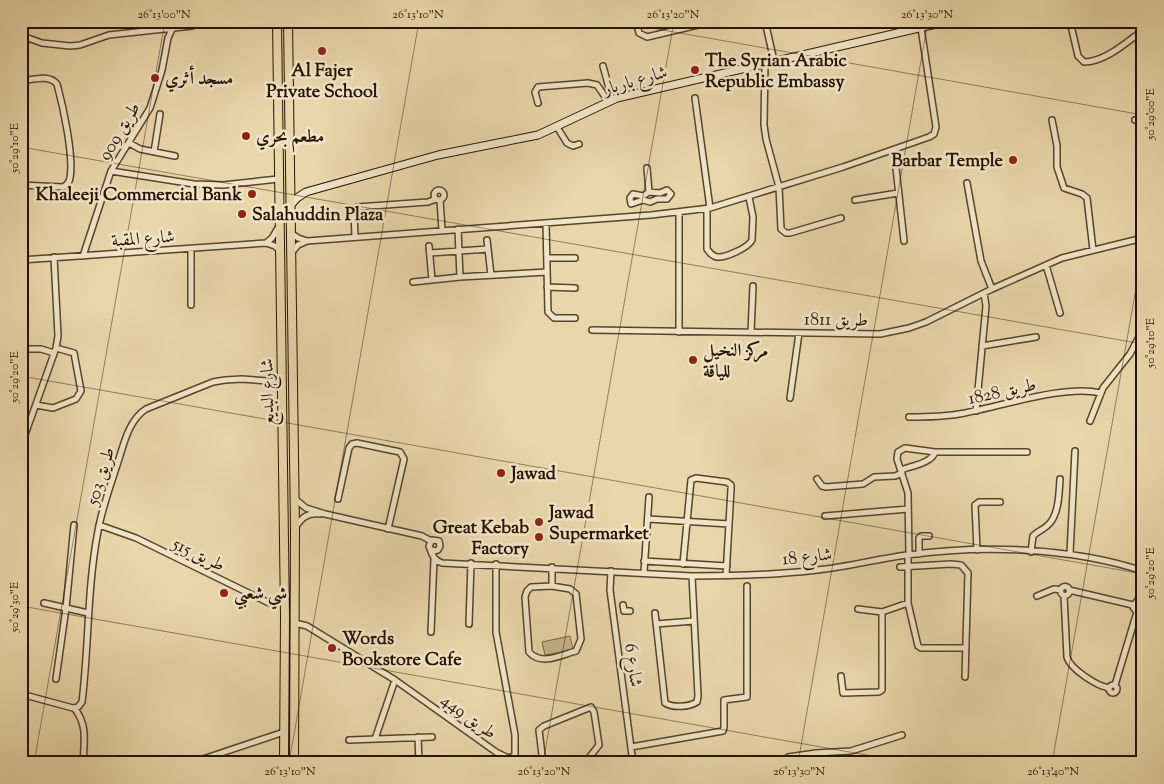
<svg xmlns="http://www.w3.org/2000/svg" width="1164" height="784" viewBox="0 0 1164 784" font-family="'Sorts Mill Goudy',Amiri,serif">
	<rect width="100%" height="100%" fill="#e9d7ab"/>
	<filter id="stains"><feTurbulence type="fractalNoise" baseFrequency=".004" numOctaves="4"/><feColorMatrix values="0 0 0 0 .2 0 0 0 0 .09 0 0 0 0 .02 0 0 0 .5 -.17"/></filter>
	<radialGradient id="worn" r=".72"><stop offset=".6" stop-color="#630" stop-opacity="0"/><stop offset="1" stop-color="#630" stop-opacity=".3"/></radialGradient>
	<path fill="#c8b68e" stroke="#776447" d="M570,636L573,650L545,655L542,642Z"/>
	<g fill="none" stroke-linecap="round" stroke-linejoin="round">
		<g stroke="#57442b" stroke-width="8">
			<path id="street" d="M636,21L639,33L647,37L715,21
				M765,21L774,61
				M1070,21L1078,56L1084,62C1105,62 1127,42 1143,30
				M1135,21L1141,31
				M21,33L28,38L42,43L70,46L80,45L109,35L192,26L207,21
				M21,49L28,38
				M765,63L764,125L766,139L779,187L781,229L786,233H790L841,218
				M603,66L612,99
				M21,81C32,80 49,74 57,84C63,106 74,156 70,178C69,183 67,185 63,187L21,185
				M695,98L710,208
				M538,103L535,92L538,87L588,83L597,85L608,101
				M1052,120L1057,146V167L1064,188L1082,194L1087,198L1093,250
				M1135,120H1143
				M557,127L567,143L573,146L579,144
				M129,143L140,149L175,156
				M894,150L904,241
				M154,152L160,114
				M647,168L649,192
				M111,171L194,184L223,185L278,179
				M967,183L981,261L992,289
				M667,190L671,194L667,199H657L650,202L643,200L631,204L630,198L633,194L643,196L649,192L660,193Z
				M434 195a5 5 0 1 1 10 0a5 5 0 1 1-10 0Z
				M1140,191L1143,192
				M440,200L442,230
				M855,200L898,193
				M707,208V249C710,253 712,256 717,257C725,258 748,248 752,240L753,217L749,197
				M679,212V332
				M546,223L548,312L554,318H575
				M458,229L460,277
				M291,233L298,238L307,241
				M355,236L354,213L357,207L428,202L436,199
				M487,240L491,275
				M266,243L272,238L278,228
				M429,246L432,280
				M191,249V305
				M291,253L298,245L307,241L651,215L710,208L843,167L929,137L934,134L936,127L921,28
				M430,253L488,249
				M83,256L111,171L150,108L162,70L168,38L173,27L178,21
				M547,258H575
				M21,260L266,243L275,246L279,250
				M1046,265L1060,313
				M413,282L460,277L547,272
				M547,287L575,288
				M592,330L880,334L909,328L926,322L992,289L1062,258L1143,238
				M751,332L753,286
				M982,346L1036,337
				M21,349H41L54,353
				M21,367L26,349
				M790,398L799,333
				M36,405L53,408L76,399L81,391L74,353L56,348
				M976,411L986,306L984,293
				M909,417C925,417 942,417 959,414C996,408 1064,384 1100,393
				M1090,421L1103,388L1130,354L1143,329
				M21,446L56,348L58,336L54,257
				M901,470C911,466 932,463 935,452
				M817,479L822,486L826,487L863,484L874,477L895,476L902,473
				M295,499L306,508L325,514L422,536L431,541
				M338,499L349,448L352,444L357,443L400,452L404,459L388,529
				M825,516L908,509
				M648,519L729,524
				M99,525L136,538L269,603L277,602L285,597
				M295,528C302,517 307,513 320,514
				M430,549L435,551L438,550L440,546L439,541L432,540L429,546C432,554 433,560 442,563L692,576C734,576 776,575 817,570C847,567 877,559 907,555C982,545 1070,547 1143,571
				M977,550L975,505L979,502H1000
				M1031,552L1033,536C1038,531 1045,529 1050,523C1059,512 1059,493 1060,479
				M919,554V538L921,536H929
				M1070,554L1075,451
				M908,555V603L918,646L921,648H966
				M909,555L908,493L897,459L898,452L905,448L935,452H1027
				M644,561L727,566
				M683,564L691,480L696,478L727,482L731,485V489L726,576
				M552,567V586
				M900,567L951,564L961,565L968,573L965,677
				M611,571L610,590L633,763
				M644,572L649,497
				M552,586L570,589L576,594L581,639L576,651C561,655 541,666 529,652L525,597L527,591L531,587Z
				M1060.5 591a4.5 4.5 0 1 1 9 0a4.5 4.5 0 1 1-9 0Z
				M1069,590L1133,605
				M1037,596L1054,589L1061,590
				M1064,596L1067,657C1070,669 1097,686 1109,688
				M1138,601L1143,580
				M44,603L88,613
				M1143,604L1137,601L1133,607L1137,612L1143,609
				M623,605L624,611H630
				M858,609L882,612L908,603
				M655,613L665,703C673,708 689,707 697,702L698,696L692,576
				M295,623L307,626L395,680L496,752L506,757L512,758L515,754V735L496,632V564
				M469,624L471,563
				M656,624L694,621
				M431,632L434,559
				M841,676L843,693L879,692L882,690V612
				M56,679L66,608L74,525
				M1109 689a4 4 0 1 1 8 0a4 4 0 1 1-8 0Z
				M1115,685L1137,612
				M21,694L73,708L78,707L82,702C89,646 87,588 98,531C102,508 111,484 118,462C124,443 129,420 146,409L213,382L225,380L242,379L282,382
				M74,708C88,724 84,743 83,763
				M418,737L419,763
				M375,739L395,680
				M349,740L432,737
				M631,747L723,731L724,727V700L747,697V586
				M191,763L284,732
				M543,763L539,730L544,726L591,707L594,712L599,745L585,763
				M785,763L788,757L816,753L851,751L902,735"/>
		</g>
		<g stroke="#261300" stroke-width="9">
			<path id="secondary" d="M290,206L297,198L306,192L438,155L538,135L617,98L949,21"/>
		</g>
		<g stroke="#261300" stroke-width="10">
			<path id="primary" d="M277,21L285,616L284,763
				M288,21L295,528L294,763"/>
		</g>
		<use href="#street" stroke="#f1e5c8" stroke-width="5"/>
		<use href="#secondary" stroke="#f1e5c8" stroke-width="7"/>
		<use href="#primary" stroke="#e9d7ab" stroke-width="8"/>
	</g>
	<path fill="none" stroke="#261300" stroke-width="1" stroke-opacity="0.45" d="M612,21L1143,115M21,147L1143,344M21,376L1143,574M21,606L912,763M34,763L165,21M289,763L419,21M543,763L674,21M798,763L928,21M1052,763L1143,249"/>
	<g fill="#8f2418" stroke="#f1e5c8" stroke-width="2">
		<circle cx="322" cy="51" r="5"/>
		<circle cx="695" cy="70" r="5"/>
		<circle cx="155" cy="78" r="5"/>
		<circle cx="246" cy="136" r="5"/>
		<circle cx="1013" cy="160" r="5"/>
		<circle cx="252" cy="194" r="5"/>
		<circle cx="242" cy="214" r="5"/>
		<circle cx="693" cy="360" r="5"/>
		<circle cx="501" cy="473" r="5"/>
		<circle cx="539" cy="522" r="5"/>
		<circle cx="539" cy="537" r="5"/>
		<circle cx="224" cy="593" r="5"/>
		<circle cx="332" cy="648" r="5"/>
	</g>
	<g text-anchor="middle" stroke-width="5" stroke-linejoin="round" paint-order="stroke">
		<g font-size="18" font-weight="bold" fill="#261300" stroke="#f1e5c8" text-anchor="start">
			<text x="705" y="66">The Syrian Arabic<tspan x="705" dy="21">Republic Embassy</tspan></text>
			<text x="322" y="76" text-anchor="middle">Al Fajer<tspan x="322" dy="21">Private School</tspan></text>
			<text x="165" y="84">مسجد أثري</text>
			<text x="256" y="142">مطعم بحري</text>
			<text x="1003" y="166" text-anchor="end">Barbar Temple</text>
			<text x="242" y="200" text-anchor="end">Khaleeji Commercial Bank</text>
			<text x="252" y="220">Salahuddin Plaza</text>
			<text x="703" y="356">مركز النخيل<tspan x="703" dy="21">للياقة</tspan></text>
			<text x="511" y="479">Jawad</text>
			<text x="549" y="518">Jawad<tspan x="549" dy="21">Supermarket</tspan></text>
			<text x="529" y="533" text-anchor="end">Great Kebab<tspan x="529" dy="21">Factory</tspan></text>
			<text x="234" y="599">شي شعبي</text>
			<text x="342" y="644">Words<tspan x="342" dy="21">Bookstore Cafe</tspan></text>
		</g>
		<g font-size="18" fill="#261300" stroke="#f1e5c8">
			<text transform="translate(635 80) rotate(-16)" y="6">شارع باربار</text>
			<text transform="translate(119 131) rotate(-59)" y="6">طريق 909</text>
			<text transform="translate(143 238) rotate(-4)" y="6">شارع المقبة</text>
			<text transform="translate(836 319) rotate(1)" y="6">طريق 1811</text>
			<text transform="translate(1002 391) rotate(-12)" y="6">طريق 1828</text>
			<text transform="translate(267 392) rotate(-91)" y="6">شارع البديع</text>
			<text transform="translate(100 476) rotate(-73)" y="6">طريق 503</text>
			<text transform="translate(199 554) rotate(26)" y="6">طريق 515</text>
			<text transform="translate(807 556) rotate(-6)" y="6">شارع 18</text>
			<text transform="translate(634 665) rotate(83)" y="6">شارع 6</text>
			<text transform="translate(469 716) rotate(36)" y="6">طريق 449</text>
		</g>
	</g>
	<rect width="1164" height="784" fill="none" stroke="#e9d7ab" stroke-width="55"/>
	<rect x="28" y="28" width="1108" height="728" fill="none" stroke="#261300" stroke-width="2"/>
	<g font-size="12" text-anchor="middle" fill="#261300">
		<text x="164" y="18">26°13'00"N</text>
		<text x="418" y="18">26°13'10"N</text>
		<text x="673" y="18">26°13'20"N</text>
		<text x="927" y="18">26°13'30"N</text>
		<text transform="translate(1150 114) rotate(-90)" y="4">50°29'00"E</text>
		<text transform="translate(14 148) rotate(-90)" y="4">50°29'10"E</text>
		<text transform="translate(1150 343) rotate(-90)" y="4">50°29'10"E</text>
		<text transform="translate(14 377) rotate(-90)" y="4">50°29'20"E</text>
		<text transform="translate(1150 573) rotate(-90)" y="4">50°29'20"E</text>
		<text transform="translate(14 607) rotate(-90)" y="4">50°29'30"E</text>
		<text x="290" y="775">26°13'10"N</text>
		<text x="544" y="775">26°13'20"N</text>
		<text x="799" y="775">26°13'30"N</text>
		<text x="1053" y="775">26°13'40"N</text>
	</g>
	<rect width="100%" height="100%" filter="url(#stains)"/>
	<rect width="100%" height="100%" fill="url(#worn)"/>
</svg>
